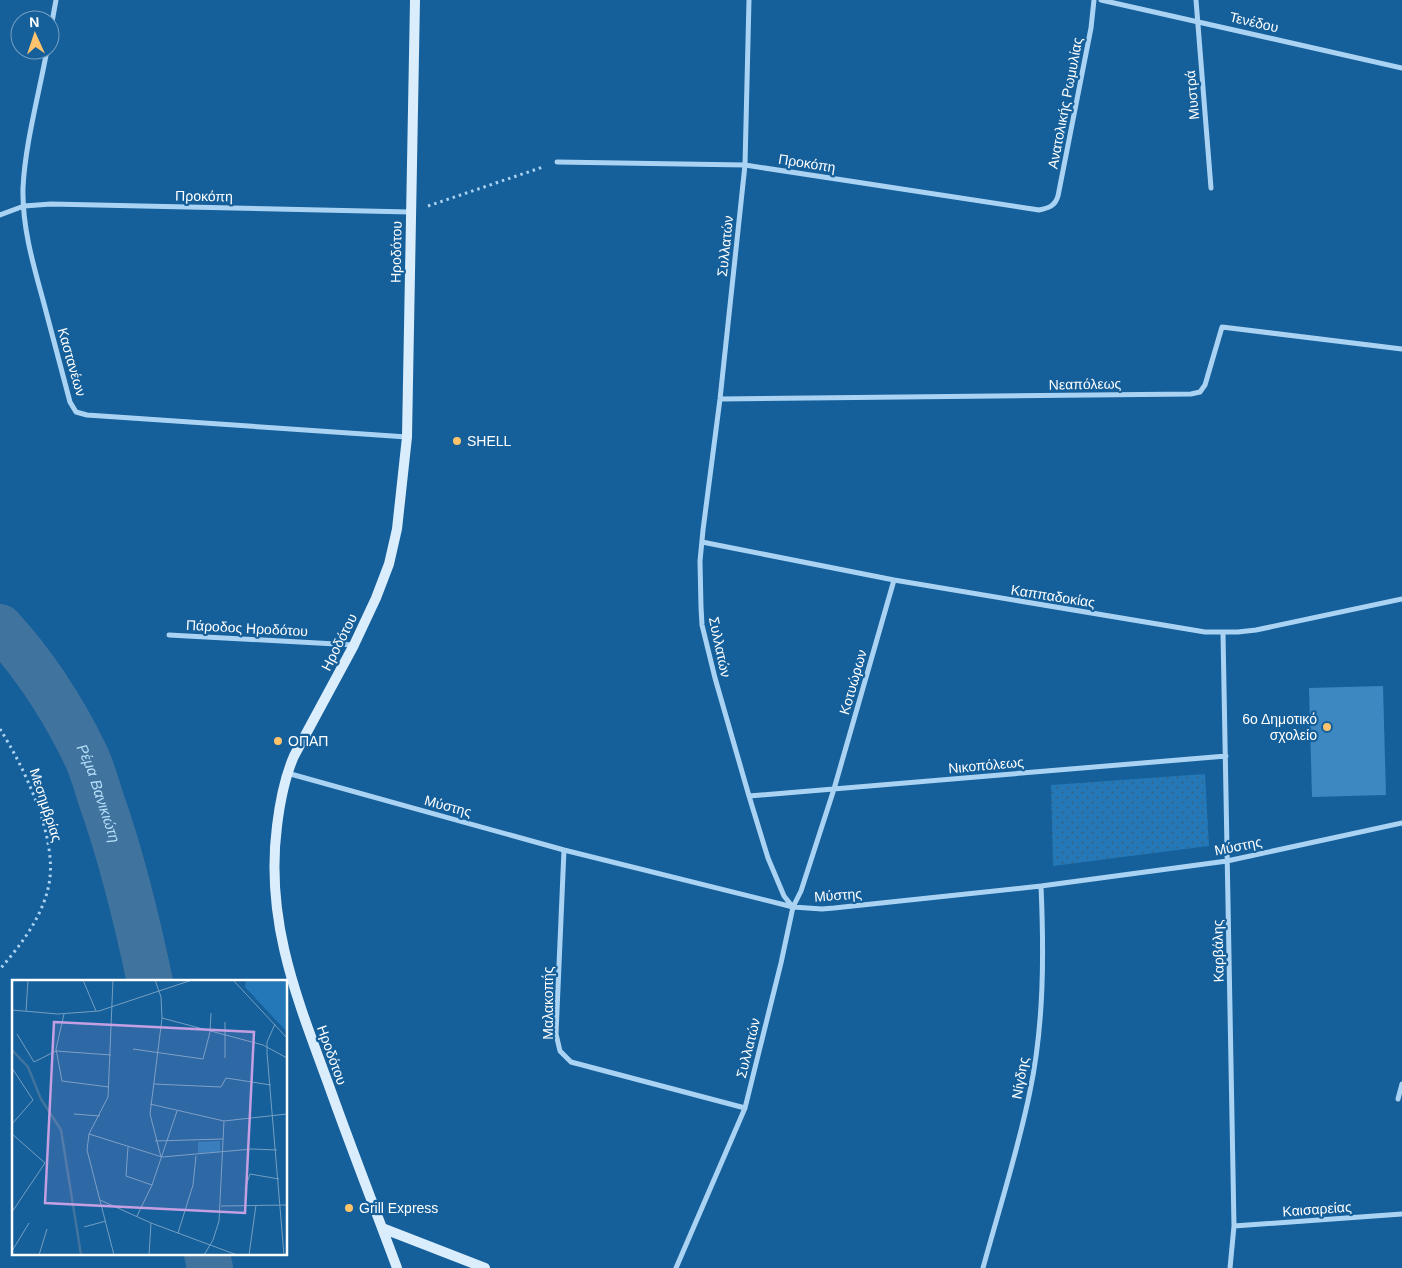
<svg xmlns="http://www.w3.org/2000/svg" width="1402" height="1268" viewBox="0 0 1402 1268" font-family="Helvetica,sans-serif">
	<defs>
		<pattern id="park-dots" width="8" height="8" patternUnits="userSpaceOnUse" patternTransform="scale(1.25)"><rect width="8" height="8" fill="#2478b7"/><path d="M2 2h.1M6 6h.1" fill="none" stroke="#386282" stroke-width="1.8" stroke-linecap="round"/></pattern>
	</defs>
	<rect width="100%" height="100%" fill="#155f9a"/>
	<path fill="url(#park-dots)" d="M1205,774L1209,846L1053,866L1051,785Z"/>
	<g fill="none" stroke-linecap="round" stroke-linejoin="round">
		<g stroke="#40749e" stroke-width="46">
			<path id="s1" d="M0,627C34,664 62,707 84,752C92,767 96,784 101,799C122,858 137,920 150,982"/>
			<path d="M207,1254L210,1268"/>
		</g>
	</g>
	<path fill="#3d88c1" d="M1383,686L1386,795L1312,797L1309,688Z"/>
	<g fill="none" stroke-linecap="round" stroke-linejoin="round">
		<path stroke="#aad3f3" stroke-width="3" stroke-dasharray="2.5 4" stroke-linecap="butt" d="M428,206L543,167
			M0,729C24,767 58,838 49,884C43,916 21,945 0,969"/>
		<path stroke="#aad3f3" stroke-width="5" d="M749,0L745,165L720,399L703,530L700,561L701,607L702,625L715,678L749,796L768,858L784,896L792,906
			M1101,0L1402,68
			M1196,0L1211,188
			M50,33L56,0
			M47,50C39,94 25,144 23,188C22,226 33,264 43,300C52,334 61,368 70,402L76,412L87,415L407,437
			M557,162L745,165L1039,210C1049,208 1055,206 1058,196L1091,28L1094,0
			M0,215L24,206L51,204L410,212
			M720,399L1191,394L1200,392L1205,385L1222,327L1402,349
			M702,542L894,580L1205,632H1238L1256,630L1402,599
			M1223,633L1234,1226L1230,1268
			M169,635L354,645
			M287,773L564,850L793,907L822,909L834,908L1041,886L1227,861L1402,823
			M749,796L1226,756
			M564,850L556,1034L560,1051L571,1062L745,1108
			M1398,1099L1402,1084
			M1234,1226L1402,1214
			M676,1268L745,1108L781,963L793,907L801,891L834,789L894,580
			M983,1268C999,1209 1018,1151 1030,1091C1044,1024 1044,954 1041,886"/>
		<path stroke="#d9edfc" stroke-width="10" d="M382,1228L485,1268
			M397,1268C374,1206 350,1145 328,1083C296,996 265,920 277,826C280,801 284,779 294,756L354,645L376,598L389,564L397,529L407,437L415,0"/>
	</g>
	<g fill="#ffc36b" stroke="#155f9a" stroke-width="2">
		<circle cx="457" cy="441" r="5"/>
		<circle cx="1327" cy="727" r="5"/>
		<circle cx="278" cy="741" r="5"/>
		<circle cx="349" cy="1208" r="5"/>
	</g>
	<g text-anchor="middle" stroke-width="4.5" stroke-linejoin="round" paint-order="stroke">
		<g font-size="14" fill="#fff" stroke="#155f9a">
			<text transform="translate(1254 22) rotate(13)" y="5">Τενέδου</text>
			<text transform="translate(1192 95) rotate(-95)" y="5">Μυστρά</text>
			<text transform="translate(1065 103) rotate(-79)" y="5">Ανατολικής Ρωμυλίας</text>
			<text transform="translate(807 163) rotate(9)" y="5">Προκόπη</text>
			<text transform="translate(204 196) rotate(1)" y="5">Προκόπη</text>
			<text transform="translate(725 246) rotate(-84)" y="5">Συλλατών</text>
			<text transform="translate(396 252) rotate(-89)" y="5">Ηροδότου</text>
			<text transform="translate(72 362) rotate(74)" y="5">Καστανέων</text>
			<text transform="translate(1085 384) rotate(-1)" y="5">Νεαπόλεως</text>
			<text transform="translate(1053 596) rotate(9)" y="5">Καππαδοκίας</text>
			<text transform="translate(247 628) rotate(3)" y="5">Πάροδος Ηροδότου</text>
			<text transform="translate(339 642) rotate(-63)" y="5">Ηροδότου</text>
			<text transform="translate(720 647) rotate(78)" y="5">Συλλατών</text>
			<text transform="translate(853 682) rotate(-74)" y="5">Κοτυώρων</text>
			<text transform="translate(986 765) rotate(-5)" y="5">Νικοπόλεως</text>
			<text transform="translate(46 805) rotate(72)" y="5">Μεσημβρίας</text>
			<text transform="translate(448 806) rotate(15)" y="5">Μύστης</text>
			<text transform="translate(1238 846) rotate(-11)" y="5">Μύστης</text>
			<text transform="translate(838 895) rotate(-4)" y="5">Μύστης</text>
			<text transform="translate(1218 951) rotate(-91)" y="5">Καρβάλης</text>
			<text transform="translate(548 1003) rotate(-90)" y="5">Μαλακοπής</text>
			<text transform="translate(748 1048) rotate(-76)" y="5">Συλλατών</text>
			<text transform="translate(332 1055) rotate(70)" y="5">Ηροδότου</text>
			<text transform="translate(1020 1078) rotate(-80)" y="5">Νίγδης</text>
			<text transform="translate(1317 1209) rotate(-4)" y="5">Καισαρείας</text>
		</g>
		<g font-size="14" fill="#fff" stroke="#155f9a" text-anchor="start">
			<text x="467" y="446">SHELL</text>
			<text x="1317" y="724" text-anchor="end">6ο Δημοτικό<tspan x="1317" dy="16">σχολείο</tspan></text>
			<text x="288" y="746">ΟΠΑΠ</text>
			<text x="359" y="1213">Grill Express</text>
		</g>
		<g font-size="15" font-style="italic" fill="#b6ddf9" stroke="#155f9a">
			<text dy="5" stroke="none"><textPath href="#s1" startOffset="195">Ρέμα Βανικιώτη</textPath></text>
		</g>
	</g>
	<g transform="translate(12 980)">
		<rect width="275" height="275" fill="#155f9a"/>
		<path d="M234,0H275V52L233,7ZM208,161V172L186,173V162Z" fill="#2478b7"/>
		<path fill="none" stroke="#40749e" stroke-width="2.5" d="M0,70L16,87L29,119L49,150L69,275"/>
		<path fill="none" stroke="#739fc2" stroke-width="1" d="M71,0L84,31M101,0L96,117L77,154L75,170L102,275M143,0L149,17L150,38L138,134L149,177M221,0L275,58M0,30L46,34L87,31L180,0M14,31L16,0M52,34L44,69L50,101L97,107M150,38L251,65L275,78M213,42V78M263,44L255,62V73L272,275M5,54L22,82L44,71L99,75M121,69L191,79L198,52L199,33M0,88L21,120L0,144M142,104L209,107L214,98L259,105M138,124L212,141L275,134M62,134L88,136M0,154L33,183L0,232M77,154L150,177L240,169L265,170M143,161L211,159M116,167L114,196L140,205M233,209L238,194L267,199M88,220L139,243L225,275M209,226L275,225M125,236L140,205L165,131M72,247L94,241M166,253L181,205L184,176M0,271L17,243M27,275L35,249M137,275L139,243M192,275L201,260L207,241L212,141M237,275L244,225"/>
		<path fill="#c4a0e2" fill-opacity="0.15" stroke="#c4a0e2" stroke-width="2.5" d="M42,42L242,52L233,233L33,223Z"/>
		<rect width="275" height="275" fill="none" stroke="#fff" stroke-width="2.5"/>
	</g>
	<g transform="translate(35 35) rotate(357)"><circle r="24" fill="#155f9a" stroke="#739fc2"/>
	<path d="M0-4L9 19L0 12L-9 19Z" fill="#ffc36b"/>
	<text y="-8" font-size="14" font-weight="bold" text-anchor="middle" fill="#ffffff">N</text>
	</g>
</svg>
